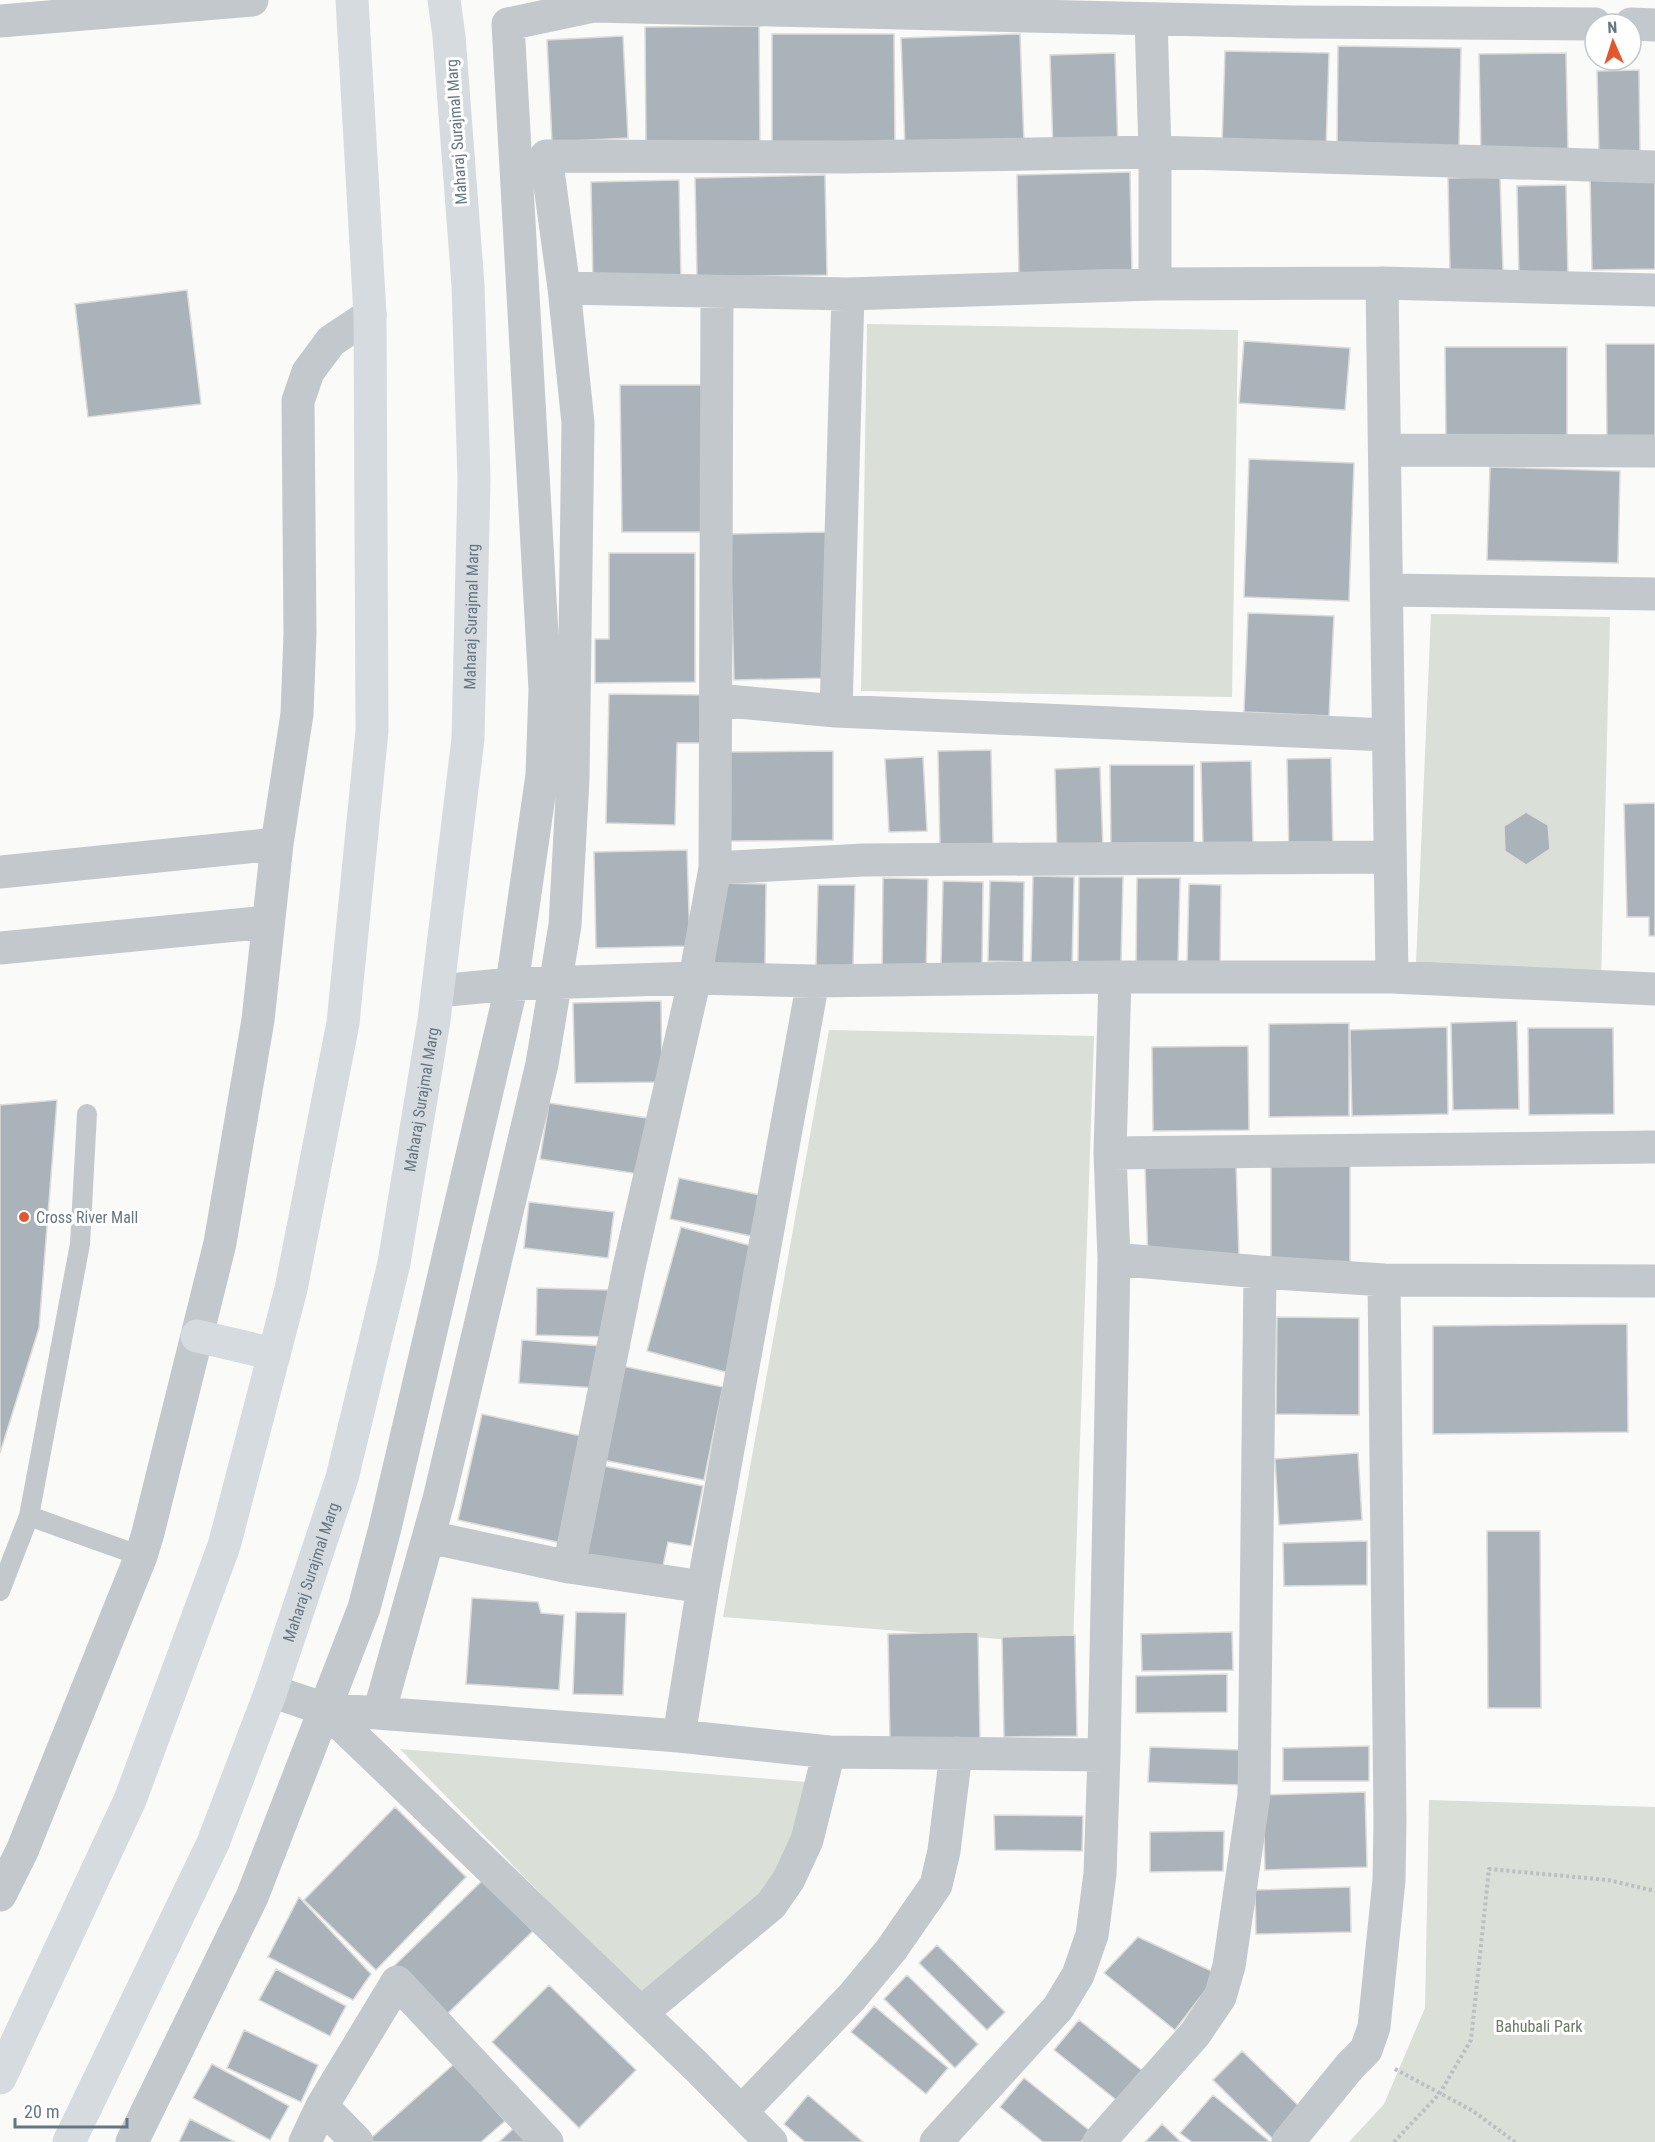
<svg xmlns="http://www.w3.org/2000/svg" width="1655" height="2142" viewBox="0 0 1655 2142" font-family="'Roboto Condensed',sans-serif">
	<rect width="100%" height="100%" fill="#fafaf8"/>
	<path fill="#dadfd7" d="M867,324L1238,330L1232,697L861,691Z
		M1431,614L1610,617L1601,983L1415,987Z
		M829,1030L1094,1036L1073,1645L723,1617Z
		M400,1749L819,1783L809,1869L658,2014Z
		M1429,1800L1655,1807V2142H1349L1384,2104L1425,2008Z"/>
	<path fill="#aab3b9" stroke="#dcdcda" stroke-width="1.5" d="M759,26L760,146L646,147L645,27Z
		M772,34H894L895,145L772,146Z
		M1020,34L1024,144L905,148L901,38Z
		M623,36L628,138L552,142L547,40Z
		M1338,46L1461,48L1459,150L1337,147Z
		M1225,51L1329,53L1326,148L1222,145Z
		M1115,53L1118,149L1053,151L1050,55Z
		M1566,53L1568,153L1481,155L1479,54Z
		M1639,70L1640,154L1599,155L1597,71Z
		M1130,172L1132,277L1019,279L1017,175Z
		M825,175L827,275L697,277L695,178Z
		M1655,175V269L1592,270L1590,176Z
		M1500,177L1503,272L1450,273L1448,178Z
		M679,180L681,282L593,283L591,182Z
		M1566,185L1568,278L1519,279L1517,186Z
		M187,290L201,404L88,417L75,304Z
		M1244,341L1350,348L1345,410L1239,403Z
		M1606,344H1655V446H1607Z
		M1445,347H1567V442H1446Z
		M620,385H705L706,532H622Z
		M1249,459L1354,463L1349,601L1244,597Z
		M1490,467L1620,471L1618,563L1487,560Z
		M826,532L829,678L734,680L730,534Z
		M609,553H695V682L595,683V639H609Z
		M1248,613L1334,616L1329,716L1244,712Z
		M609,694L707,695L706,743H677L675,825L606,823Z
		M991,750L993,845L940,846L938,751Z
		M833,751V840L730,841L728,752Z
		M923,757L927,831L889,832L885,759Z
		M1331,758L1333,856L1289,858L1287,759Z
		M1251,761L1253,846L1203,848L1201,762Z
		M1110,765H1194V854H1111Z
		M1100,767L1103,850L1057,852L1055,769Z
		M1655,803V936H1649V917H1627L1624,804Z
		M1526,812L1548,825L1550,849L1526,865L1505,851L1504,826Z
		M687,850L690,946L596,948L594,852Z
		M1033,876L1074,877L1072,968L1031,967Z
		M1079,877H1123L1121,963L1078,962Z
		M883,878L928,879L926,978H882Z
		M1137,878H1180L1178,965L1136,964Z
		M943,881L983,882L982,968L941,967Z
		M990,881L1024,882L1023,962L988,961Z
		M715,883L766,884L765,965L714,964Z
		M1189,884L1221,885L1220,967H1187Z
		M818,885H855L853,967L816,966Z
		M661,1001L662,1082L575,1083L573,1003Z
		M1517,1021L1519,1109L1453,1110L1451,1023Z
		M1349,1023V1116L1269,1117V1024Z
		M1447,1027L1448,1114L1352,1116L1350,1030Z
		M1528,1028H1613L1614,1114L1529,1115Z
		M1248,1046L1249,1130L1153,1131L1152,1047Z
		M57,1100L39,1328L0,1453V1105Z
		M549,1103L647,1118L639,1174L540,1159Z
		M1236,1162L1239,1259L1148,1262L1145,1165Z
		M1271,1162L1350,1163V1263L1271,1262Z
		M679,1178L760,1195L751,1236L670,1219Z
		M529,1202L614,1212L608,1258L524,1248Z
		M681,1227L763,1249L729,1373L647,1351Z
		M537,1288L609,1290L608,1337L536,1335Z
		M1277,1317L1359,1318V1415L1276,1414Z
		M1627,1324L1628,1432L1433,1434V1326Z
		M522,1340L601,1346L597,1388L519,1383Z
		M622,1366L723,1387L704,1480L603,1460Z
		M482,1414L590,1438L566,1544L458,1520Z
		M1358,1453L1362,1520L1279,1525L1275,1459Z
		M604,1466L703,1486L691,1546L668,1542L661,1575L585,1560Z
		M1487,1531H1540L1541,1708H1488Z
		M1367,1541V1585L1284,1586L1283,1543Z
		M472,1598L538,1602L541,1613L564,1615L559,1690L466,1684Z
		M576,1612L626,1613L623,1695L573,1694Z
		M978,1632L980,1740L890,1741L888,1634Z
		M1232,1632L1233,1670L1142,1671L1141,1634Z
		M1075,1635L1077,1736L1004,1737L1002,1637Z
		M1227,1674V1712L1136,1713V1676Z
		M1369,1746V1781H1283V1748Z
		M1150,1747L1242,1750V1785L1148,1782Z
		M1365,1792L1367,1867L1265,1870L1263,1795Z
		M395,1807L466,1877L376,1970L304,1900Z
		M994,1815L1083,1816L1082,1851L995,1850Z
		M1224,1831L1223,1871L1150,1872V1832Z
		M483,1880L533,1931L444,2017L394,1966Z
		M1350,1887L1351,1932L1256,1934L1255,1890Z
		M299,1897L371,1974L353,2000L268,1957Z
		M1138,1937L1218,1974L1175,2030L1104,1973Z
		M937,1945L1005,2012L987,2030L919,1963Z
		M276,1969L346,2006L330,2036L259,2000Z
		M907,1975L978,2044L955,2068L884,1999Z
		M549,1985L636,2070L579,2128L492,2042Z
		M874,2006L948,2068L926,2094L851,2032Z
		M1079,2020L1145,2073L1120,2103L1054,2050Z
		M244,2030L318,2065L301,2102L227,2068Z
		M1242,2051L1303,2110L1274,2140L1213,2080Z
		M212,2064L289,2106L270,2140L193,2098Z
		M454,2064L505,2121L481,2142H372L370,2139Z
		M1024,2078L1090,2131L1081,2142H1043L1000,2107Z
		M808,2095L863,2142H805L784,2124Z
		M1213,2095L1270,2142H1192L1180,2133Z
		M190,2119L235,2142H179Z
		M1162,2124L1181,2142H1145Z
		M514,2128L527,2142H499Z"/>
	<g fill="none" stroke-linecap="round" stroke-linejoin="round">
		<path stroke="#bbbfc2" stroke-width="4" stroke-dasharray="3 3" stroke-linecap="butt" d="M1395,2069L1473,2111L1515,2142
			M1394,2142L1440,2093L1471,2040L1489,1869L1608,1880L1655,1891"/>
		<path stroke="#c3c8cc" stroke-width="20" d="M87,1114L80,1244L29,1516L141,1556
			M0,1591L29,1516"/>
		<path stroke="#c3c8cc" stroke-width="33" d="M1151,19L1155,152V284
			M0,21L252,0
			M1631,24L1655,25
			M1382,283L1392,977
			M564,288L848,294L1155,284L1382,283L1655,290
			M1386,450L1655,451
			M1387,590L1655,594
			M717,700L836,711L1388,735
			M836,711L848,294
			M715,868L863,860L1389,857
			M0,872L277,844
			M0,948L268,922
			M438,991L512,984L695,978L813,981L1115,977H1392L1655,989
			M1110,1153L1655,1147
			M1114,1259L1260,1272L1384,1280L1655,1281
			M429,1537L569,1567L703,1587
			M569,1567L629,1267L695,978L715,868L717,292
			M271,1691L325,1709L679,1736L829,1752L1104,1755
			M325,1709L696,2066L771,2142
			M379,1713L439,1499L542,1064L565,925L573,779L578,423L564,288L546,156L848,157L1155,152L1655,167
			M679,1736L703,1587L813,981
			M0,1895L22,1851L141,1556L148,1533L220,1243L258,1020L277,844L297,714L300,634L298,401L308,372L331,341L370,315
			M641,2013L771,1905L789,1879L807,1840L829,1752
			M322,2106L357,2142
			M741,2112L852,1997L891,1950L936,1885L944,1851L956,1753
			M132,2142L252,1897L364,1608L385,1528L512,984L542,775L545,689L508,24L593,6L1296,22L1595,24
			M305,2142L322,2106L397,1982L547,2142
			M936,2142L1058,2008L1078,1975L1092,1935L1100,1874L1104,1755L1114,1259L1110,1153L1115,977
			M1099,2142L1195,2034L1220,1997L1229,1966L1254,1795L1260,1272
			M1288,2142L1350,2066L1366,2050L1374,2027L1389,1880L1390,1822L1384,1280"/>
		<g stroke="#d6dbdf" stroke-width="33">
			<path d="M197,1336L274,1354"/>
			<path d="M0,2078L130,1800L224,1546L291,1289L343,1023L372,731L370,315L352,0"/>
			<path id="s1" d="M69,2142L213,1843L271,1691L342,1478L394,1263L434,1020L468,739L474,480L468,285L449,36L444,0"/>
		</g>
	</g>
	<circle fill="#e4572e" stroke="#fff" stroke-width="2" cx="24" cy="1217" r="6"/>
	<g text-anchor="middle" stroke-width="6" stroke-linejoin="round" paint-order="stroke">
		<g font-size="16" fill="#657683" stroke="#fff">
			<text transform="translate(456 132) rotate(-94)" y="6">Maharaj Surajmal Marg</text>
			<text dy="6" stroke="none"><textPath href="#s1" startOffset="1592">Maharaj Surajmal Marg</textPath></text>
			<text dy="6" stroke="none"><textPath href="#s1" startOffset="1106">Maharaj Surajmal Marg</textPath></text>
			<text dy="6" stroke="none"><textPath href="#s1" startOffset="620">Maharaj Surajmal Marg</textPath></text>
		</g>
		<g font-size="16" fill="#657683" stroke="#fff" text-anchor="start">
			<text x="36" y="1223">Cross River Mall</text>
		</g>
		<g font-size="16" fill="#687a64" stroke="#fff">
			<text x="1539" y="2032">Bahubali Park</text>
		</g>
	</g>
	<g transform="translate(1613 42) rotate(357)"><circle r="28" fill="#ffffff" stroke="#c1c8cd" stroke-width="1.5"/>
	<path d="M0-4.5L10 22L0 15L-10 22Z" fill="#e4572e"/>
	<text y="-9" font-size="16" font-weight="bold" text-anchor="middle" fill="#657683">N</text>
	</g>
	<path d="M15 2118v9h112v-9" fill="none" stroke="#657683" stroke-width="3"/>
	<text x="24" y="2118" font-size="18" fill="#657683" stroke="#ffffff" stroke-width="4.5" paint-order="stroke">20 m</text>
</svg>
